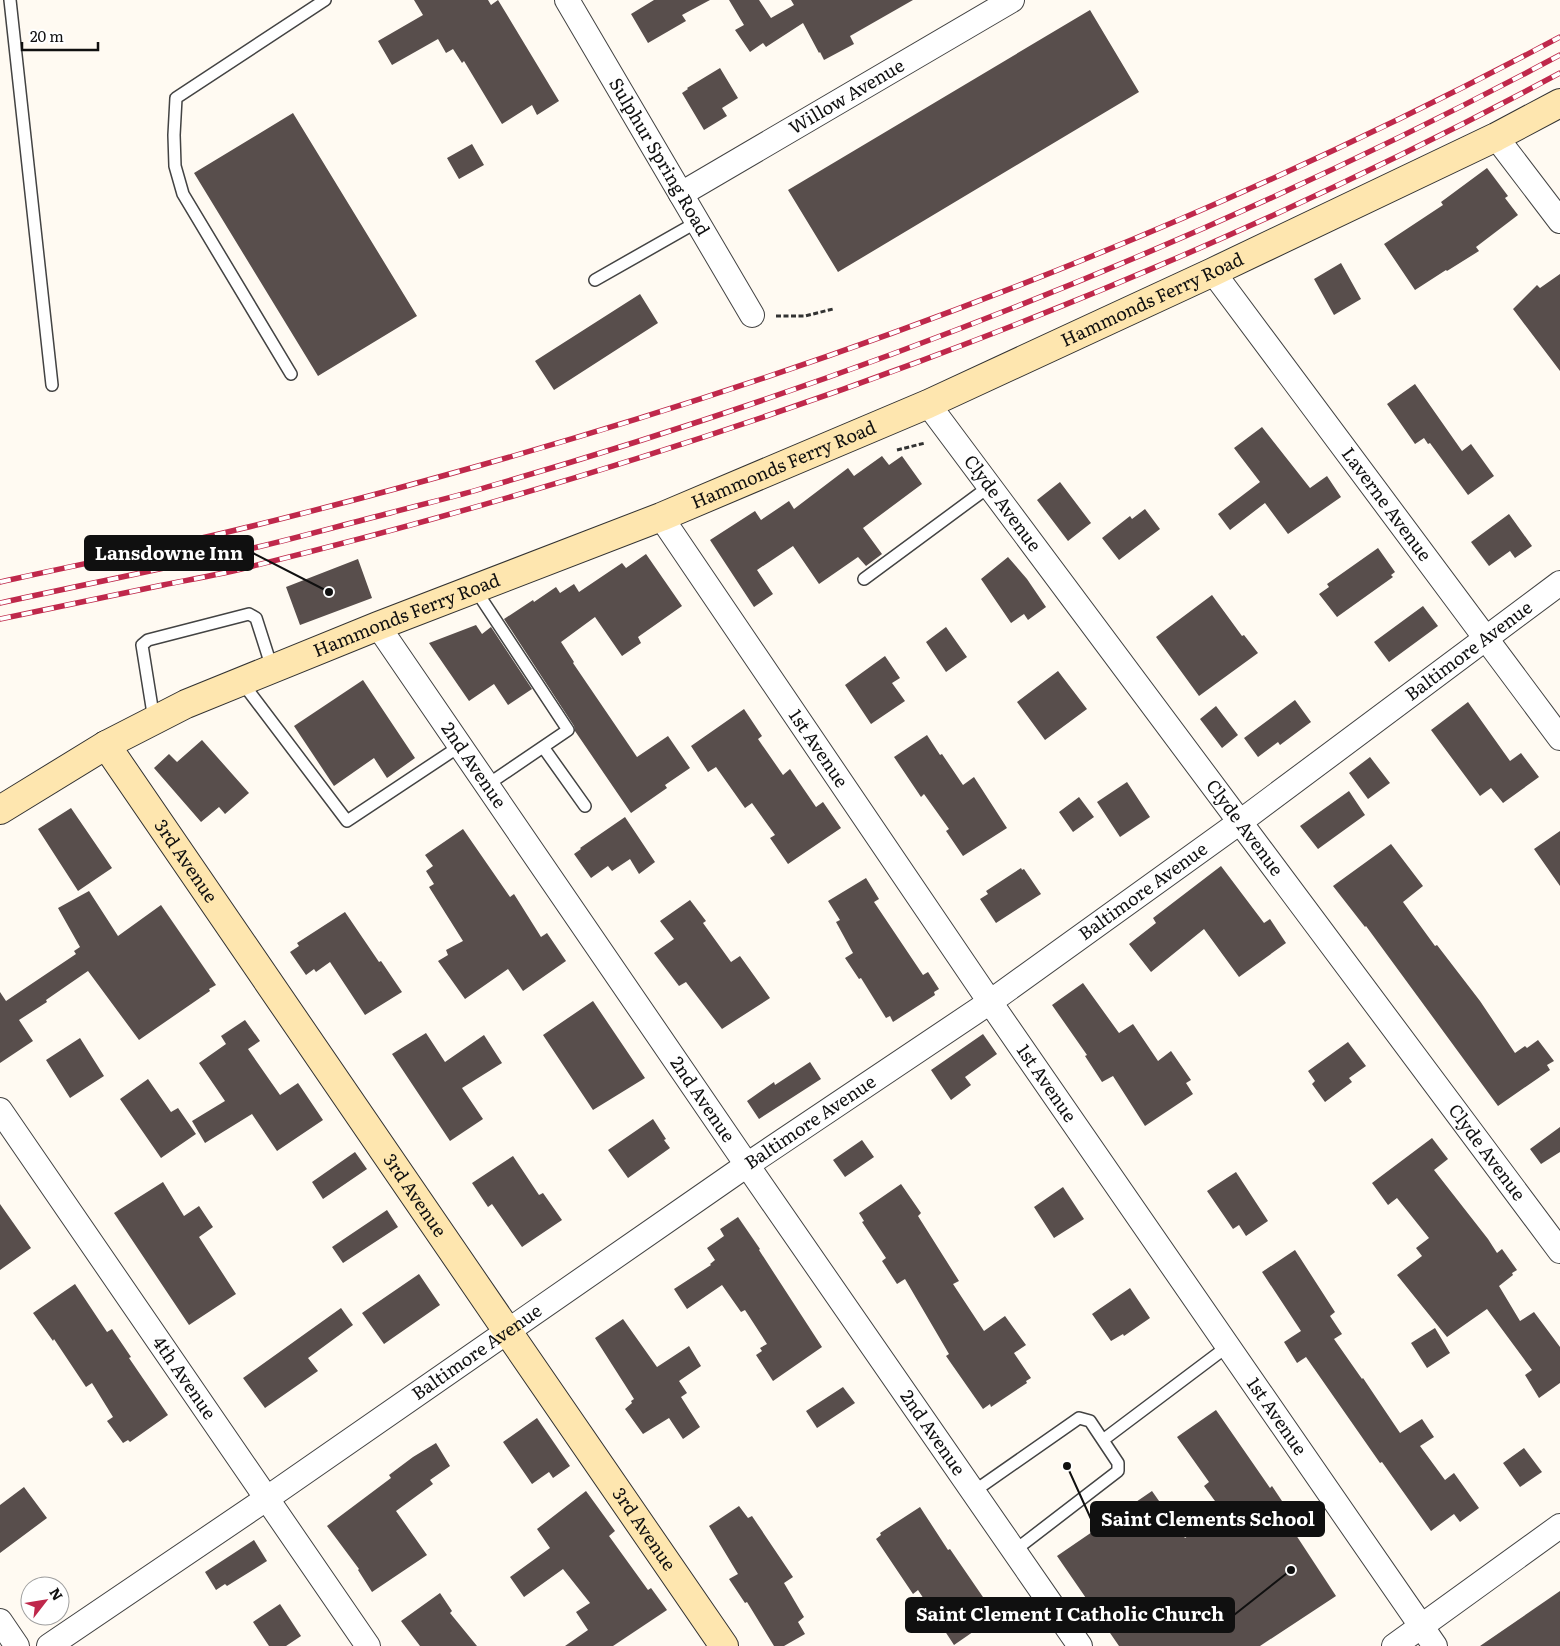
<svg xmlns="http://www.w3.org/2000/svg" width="1560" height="1646" viewBox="0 0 1560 1646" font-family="Literata,serif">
	<rect width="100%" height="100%" fill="#fffaf2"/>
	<path fill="#584e4c" d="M414,0H488L491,5L498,0L559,101L537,115L532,105L502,124L464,61L462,63L453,49L446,53L438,39L392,65L378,41L423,15Z
		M654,0H710L682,15L686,21L648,43L631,14Z
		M729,0H759L771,18L794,5L791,0H913L850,36L854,44L824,60L820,52L819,53L803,23L766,47L763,43L750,52L735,30L744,25Z
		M1090,10L1139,92L838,272L788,190Z
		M720,68L738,98L722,108L727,116L704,130L682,93L688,89L687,88Z
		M293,113L417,316L318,376L194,173Z
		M472,144L484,165L459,179L447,158Z
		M1487,168L1508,196L1505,198L1518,215L1476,247L1479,251L1447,271L1446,270L1415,290L1384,244L1443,205L1441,202Z
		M1341,263L1361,299L1334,315L1314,279Z
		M1560,274V371L1513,309L1537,285L1540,288Z
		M640,294L658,323L554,390L535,361Z
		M1415,384L1462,451L1471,444L1494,476L1468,495L1430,443L1428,444L1424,438L1415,444L1387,404Z
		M1262,427L1310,488L1327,476L1341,497L1288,534L1265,503L1230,530L1218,514L1260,482L1234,448Z
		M882,456L889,465L902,456L922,484L863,528L882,554L866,566L858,557L819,584L793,546L757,570L773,594L754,607L710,540L755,511L761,520L789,501L794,509L848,468L854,476Z
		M1060,482L1091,523L1068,541L1037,500Z
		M1145,509L1160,529L1119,560L1102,538L1130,516L1132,519Z
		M1509,514L1532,546L1515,558L1510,551L1489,566L1471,542Z
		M1378,548L1395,572L1391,575L1393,577L1337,617L1319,594L1329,587L1327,584Z
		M646,554L682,606L638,637L641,643L622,656L595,617L561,642L574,662L573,663L637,757L668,736L690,768L665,785L667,788L631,813L575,731L574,726L504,619L533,600L534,602L556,587L560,593L574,584L579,592L622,563L626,568Z
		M1008,557L1027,579L1046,607L1028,620L1024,614L1011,623L981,579Z
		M358,559L372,598L300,625L286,587Z
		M1212,595L1242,636L1244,635L1258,653L1199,696L1156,637Z
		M1423,606L1438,626L1389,662L1374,642Z
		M476,625L482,634L491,627L532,689L508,705L494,684L469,701L429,643Z
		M946,627L967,657L946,672L926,642Z
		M885,656L900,678L892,683L905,701L871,724L845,685Z
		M1058,671L1087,709L1045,740L1017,702Z
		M363,680L415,758L387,778L374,758L334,786L294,726Z
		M1295,700L1311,722L1280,745L1278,742L1258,757L1244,738Z
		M1468,702L1510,761L1521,753L1539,777L1503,803L1491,788L1480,796L1431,730Z
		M1216,706L1238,735L1222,748L1200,719Z
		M744,709L762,736L758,739L783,775L790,769L816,807L823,802L841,828L788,864L770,838L775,835L752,803L745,808L716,767L708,772L691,746Z
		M927,735L940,755L942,754L963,785L974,777L1007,828L963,856L946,831L949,829L924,794L921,797L894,757Z
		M202,740L249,793L225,814L219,807L201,822L154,768L169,754L177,762Z
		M1370,757L1390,783L1368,799L1349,773Z
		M1127,782L1150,817L1120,837L1097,802Z
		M1349,791L1365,815L1318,849L1300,826Z
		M1079,797L1094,817L1073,832L1059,812Z
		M71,808L112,868L78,891L38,829Z
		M625,817L655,862L639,874L630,859L612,871L608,866L591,878L574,854L581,849L580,848Z
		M463,829L510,897L514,894L541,937L547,933L566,961L523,991L508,969L465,999L438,961L448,955L446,950L463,941L429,887L434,884L426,871L433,866L425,855Z
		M1560,831V886L1534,849Z
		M1391,844L1423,886L1403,902L1435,946L1437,945L1480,1001L1515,1053L1525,1046L1527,1048L1538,1040L1554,1061L1547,1065L1550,1070L1498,1106L1366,926L1365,927L1333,886Z
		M1221,866L1264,923L1270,919L1286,943L1239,977L1204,929L1151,972L1129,944L1156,923L1153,918Z
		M1021,868L1022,870L1024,869L1041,894L996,923L980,899L988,894L986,891Z
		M866,878L879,899L874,902L923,975L928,972L939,989L934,992L935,995L893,1022L890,1016L886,1018L861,978L859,979L845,958L853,953L836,922L840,920L828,901Z
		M89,891L118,936L161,905L216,985L209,989L210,991L139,1040L88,971L46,1000L47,1002L19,1020L33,1041L0,1063V992L6,1001L76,954L74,951L80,947L58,908Z
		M690,900L706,921L703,923L731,962L740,956L770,998L722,1029L686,982L679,986L654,953L674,939L660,921Z
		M345,912L379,962L381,961L402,992L365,1015L330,962L316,972L314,969L306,975L290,952L299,946L297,943Z
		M1083,983L1119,1033L1133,1024L1158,1061L1171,1051L1191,1080L1186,1083L1193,1094L1145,1126L1113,1076L1102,1082L1085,1056L1087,1055L1052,1005Z
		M593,1001L645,1078L593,1110L543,1035Z
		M245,1020L260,1041L248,1049L280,1095L298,1083L323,1120L277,1151L252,1114L205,1143L192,1121L225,1101L199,1063L226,1044L221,1036Z
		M426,1033L445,1062L484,1035L502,1063L462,1088L483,1119L450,1141L392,1054Z
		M983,1034L997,1054L965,1077L971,1085L951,1100L931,1070Z
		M80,1038L104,1076L70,1098L46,1060Z
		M1348,1042L1366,1066L1349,1078L1352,1082L1325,1102L1312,1084L1315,1081L1308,1071Z
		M810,1062L821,1079L759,1119L747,1101L774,1082L775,1085Z
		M148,1079L171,1112L178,1108L196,1134L161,1158L120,1099Z
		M653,1119L666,1139L664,1140L670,1148L628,1178L608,1150Z
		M1560,1127V1152L1541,1164L1530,1149Z
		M1432,1138L1448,1159L1434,1170L1488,1239L1497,1253L1502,1249L1517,1270L1512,1273L1513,1275L1499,1286L1520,1321L1534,1312L1560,1347V1383L1539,1398L1525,1375L1532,1370L1487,1309L1447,1337L1397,1275L1422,1256L1416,1248L1429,1238L1397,1198L1388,1205L1372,1183Z
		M862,1140L874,1157L845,1177L833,1160Z
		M355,1152L367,1169L323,1199L312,1182Z
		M513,1156L539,1195L543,1193L562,1220L522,1247L492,1204L488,1207L472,1183Z
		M1236,1172L1268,1221L1246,1236L1239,1225L1233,1229L1207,1191Z
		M163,1182L184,1216L199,1206L213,1227L199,1237L236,1294L189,1325L114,1213Z
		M901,1184L921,1213L918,1216L959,1281L953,1284L984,1331L1005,1316L1026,1345L1014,1353L1031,1378L1026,1381L1027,1383L991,1407L990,1404L983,1409L946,1356L949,1354L905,1279L897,1284L882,1261L886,1258L862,1222L864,1221L859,1213Z
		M1063,1187L1084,1219L1054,1238L1034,1207Z
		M0,1204L31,1248L0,1270Z
		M387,1210L398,1227L343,1263L332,1247Z
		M738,1217L760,1249L759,1250L822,1347L773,1381L756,1355L762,1351L760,1348L767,1344L745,1310L741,1312L722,1285L687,1309L674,1289L711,1265L710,1264L715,1260L707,1248L724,1236L720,1229Z
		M1295,1250L1335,1312L1330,1316L1342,1334L1334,1339L1362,1379L1363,1378L1400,1433L1422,1419L1434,1437L1420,1446L1445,1480L1454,1473L1479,1508L1460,1522L1454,1514L1431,1531L1382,1462L1380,1463L1306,1357L1297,1363L1284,1342L1301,1331L1262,1272Z
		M419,1274L440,1305L384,1344L362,1313Z
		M75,1284L107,1332L112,1329L131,1357L129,1358L168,1415L130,1442L128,1440L123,1443L107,1421L113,1417L92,1383L86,1387L54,1339L53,1341L33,1313Z
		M1130,1288L1150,1318L1124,1336L1123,1334L1111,1341L1092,1314Z
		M341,1308L353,1325L308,1358L318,1371L265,1408L243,1378Z
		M623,1319L657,1367L689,1346L701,1366L679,1381L687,1393L681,1397L700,1427L683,1439L669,1418L643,1434L625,1409L632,1403L631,1401L634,1399L595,1338Z
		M1435,1328L1450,1353L1427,1368L1411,1343Z
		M843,1387L855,1403L817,1428L806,1411Z
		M1216,1410L1270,1488L1272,1486L1300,1528L1294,1532L1336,1596L1260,1646H1119L1057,1556L1152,1491L1185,1538L1223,1512L1204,1486L1209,1482L1177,1437Z
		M537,1418L570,1466L553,1478L549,1472L532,1484L503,1442Z
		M436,1443L450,1466L430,1480L433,1484L396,1511L427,1555L372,1592L358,1570L359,1569L327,1526L391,1478L389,1475L413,1457Z
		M1524,1448L1542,1472L1520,1487L1503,1463Z
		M24,1487L47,1518L0,1553V1505Z
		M586,1491L615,1531L609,1536L648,1590L651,1588L667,1610L613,1646H565L588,1630L576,1612L590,1603L563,1569L524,1597L510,1577L550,1548L537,1529Z
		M739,1506L748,1518L752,1516L793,1577L784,1583L804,1617L798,1622L805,1634L784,1646H774L747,1602L745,1603L729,1579L738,1574L709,1526Z
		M920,1507L948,1550L950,1549L996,1616L954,1645L918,1590L913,1594L876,1539L881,1535L880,1533Z
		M254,1540L267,1561L227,1586L225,1584L216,1590L205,1572Z
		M1560,1591V1646H1480Z
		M440,1593L452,1611L450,1613L477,1646H420L401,1621Z
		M280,1604L301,1636L286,1646H269L253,1622Z"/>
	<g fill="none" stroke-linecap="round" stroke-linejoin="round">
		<g stroke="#434343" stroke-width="14">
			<path id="lane" d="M10,0L52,385
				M595,280L697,222
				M291,374L183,194L175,166L174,135L176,98L325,0
				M864,579L990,486
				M475,589L568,730L487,785
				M241,681L347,821L460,746
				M154,720L142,645L148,640L249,614L256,618L272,668
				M543,747L585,806
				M1103,1440L1228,1346
				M973,1492L1079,1418L1090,1421L1118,1463V1471L1014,1551"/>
		</g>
		<g stroke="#434343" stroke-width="26">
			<g id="street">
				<path id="s1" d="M567,0L752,315"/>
				<path d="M1496,137L1560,221"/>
				<path id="s2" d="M681,194L1012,0"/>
				<path id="s3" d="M1213,272L1560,738"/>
				<path id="s4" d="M928,404L1560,1251"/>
				<path id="s5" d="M661,517L990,1002L1435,1646"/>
				<path id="s6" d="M378,626L747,1165L1080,1646"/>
				<path id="s7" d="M0,1110L368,1646"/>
				<path d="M0,1621L17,1646"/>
				<path id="s8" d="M49,1646L266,1499L747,1165L990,1002L1240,822L1560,583"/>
				<path d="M1394,1646L1560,1526"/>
			</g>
		</g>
		<g stroke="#323232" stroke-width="30">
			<g id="secondary">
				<path id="s9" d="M106,745L508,1332L724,1646"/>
				<path id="s10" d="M0,810L106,745L186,704L378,626L661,517L928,404L1213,272L1496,137L1560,103"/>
			</g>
		</g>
		<path stroke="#323232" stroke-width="3" stroke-dasharray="5 2.5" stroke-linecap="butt" d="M776,316H805L833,309
			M897,450L925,443"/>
		<use href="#lane" stroke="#fff" stroke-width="11"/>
		<use href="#street" stroke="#fff" stroke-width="24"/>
		<use href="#secondary" stroke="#fee6af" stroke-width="28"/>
		<g stroke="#bf284b" stroke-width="5.5">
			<path id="rail" d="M0,582C81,564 163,548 244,528C322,509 400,488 478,466C852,361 1217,220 1560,37
				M0,603C82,585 163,569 245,550C293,539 342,525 390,513C422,504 455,497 487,487C858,380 1219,237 1560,55
				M0,619C54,608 109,596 163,585C193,579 223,574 253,566C704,455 1151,293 1560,73"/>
		</g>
		<use href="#rail" stroke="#fff" stroke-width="4" stroke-dasharray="11" stroke-linecap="butt"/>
	</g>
	<g text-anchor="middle" stroke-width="5" stroke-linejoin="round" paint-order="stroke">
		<g font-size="18" fill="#101010" stroke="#fff">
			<text dy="6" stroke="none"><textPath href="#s2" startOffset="192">Willow Avenue</textPath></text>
			<text dy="6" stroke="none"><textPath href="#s1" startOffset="182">Sulphur Spring Road</textPath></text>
			<text dy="6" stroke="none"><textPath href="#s10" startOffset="1262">Hammonds Ferry Road</textPath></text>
			<text dy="6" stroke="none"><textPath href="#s10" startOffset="858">Hammonds Ferry Road</textPath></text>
			<text dy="6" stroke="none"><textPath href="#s4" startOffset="124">Clyde Avenue</textPath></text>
			<text dy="6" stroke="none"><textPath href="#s3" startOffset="290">Laverne Avenue</textPath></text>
			<text dy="6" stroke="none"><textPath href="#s10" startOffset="452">Hammonds Ferry Road</textPath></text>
			<text dy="6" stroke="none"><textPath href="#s8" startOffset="1734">Baltimore Avenue</textPath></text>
			<text dy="6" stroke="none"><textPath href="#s5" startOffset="280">1st Avenue</textPath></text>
			<text dy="6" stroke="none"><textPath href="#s6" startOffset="169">2nd Avenue</textPath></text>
			<text dy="6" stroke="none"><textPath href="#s4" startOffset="529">Clyde Avenue</textPath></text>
			<text dy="6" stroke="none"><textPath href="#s9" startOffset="141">3rd Avenue</textPath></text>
			<text dy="6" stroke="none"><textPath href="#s8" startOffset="1329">Baltimore Avenue</textPath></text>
			<text dy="6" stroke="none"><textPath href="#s5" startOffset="685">1st Avenue</textPath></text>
			<text dy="6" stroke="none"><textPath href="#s6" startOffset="574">2nd Avenue</textPath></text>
			<text dy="6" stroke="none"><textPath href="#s8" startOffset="924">Baltimore Avenue</textPath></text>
			<text dy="6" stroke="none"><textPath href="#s4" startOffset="934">Clyde Avenue</textPath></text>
			<text dy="6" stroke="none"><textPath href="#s9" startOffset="546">3rd Avenue</textPath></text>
			<text dy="6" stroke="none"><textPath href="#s8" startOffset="519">Baltimore Avenue</textPath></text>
			<text dy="6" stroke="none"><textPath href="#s7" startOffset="325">4th Avenue</textPath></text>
			<text dy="6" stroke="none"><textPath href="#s5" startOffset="1090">1st Avenue</textPath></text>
			<text dy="6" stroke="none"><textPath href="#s6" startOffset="979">2nd Avenue</textPath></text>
			<text dy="6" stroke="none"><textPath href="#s9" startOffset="951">3rd Avenue</textPath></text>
		</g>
	</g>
	<path fill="none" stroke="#101010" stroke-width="2" d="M329 592L253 553M1067 1466L1091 1519M1291 1570L1234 1615"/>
	<g fill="#101010" stroke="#fff" stroke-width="2">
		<circle cx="329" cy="592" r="5"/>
		<circle cx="1067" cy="1466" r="5"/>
		<circle cx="1291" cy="1570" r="5"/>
	</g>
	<g fill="#101010" stroke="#101010" stroke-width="2">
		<rect x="85" y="536" width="168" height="34" rx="5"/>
		<rect x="1091" y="1502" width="233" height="34" rx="5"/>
		<rect x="906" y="1598" width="328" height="34" rx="5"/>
	</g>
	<g font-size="19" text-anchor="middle" font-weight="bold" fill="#fff">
		<text x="169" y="560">Lansdowne Inn</text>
		<text x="1208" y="1526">Saint Clements School</text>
		<text x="1070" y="1621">Saint Clement I Catholic Church</text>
	</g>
	<g transform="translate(45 1601) rotate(59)"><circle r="24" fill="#ffffff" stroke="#9f9f9f"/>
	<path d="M0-4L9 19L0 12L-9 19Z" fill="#bf284b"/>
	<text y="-8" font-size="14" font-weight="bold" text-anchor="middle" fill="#101010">N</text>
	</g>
	<path d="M22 42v8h76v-8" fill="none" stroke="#101010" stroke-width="2.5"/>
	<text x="30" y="42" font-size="15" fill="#101010" stroke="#ffffff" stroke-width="4" paint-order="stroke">20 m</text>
</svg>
